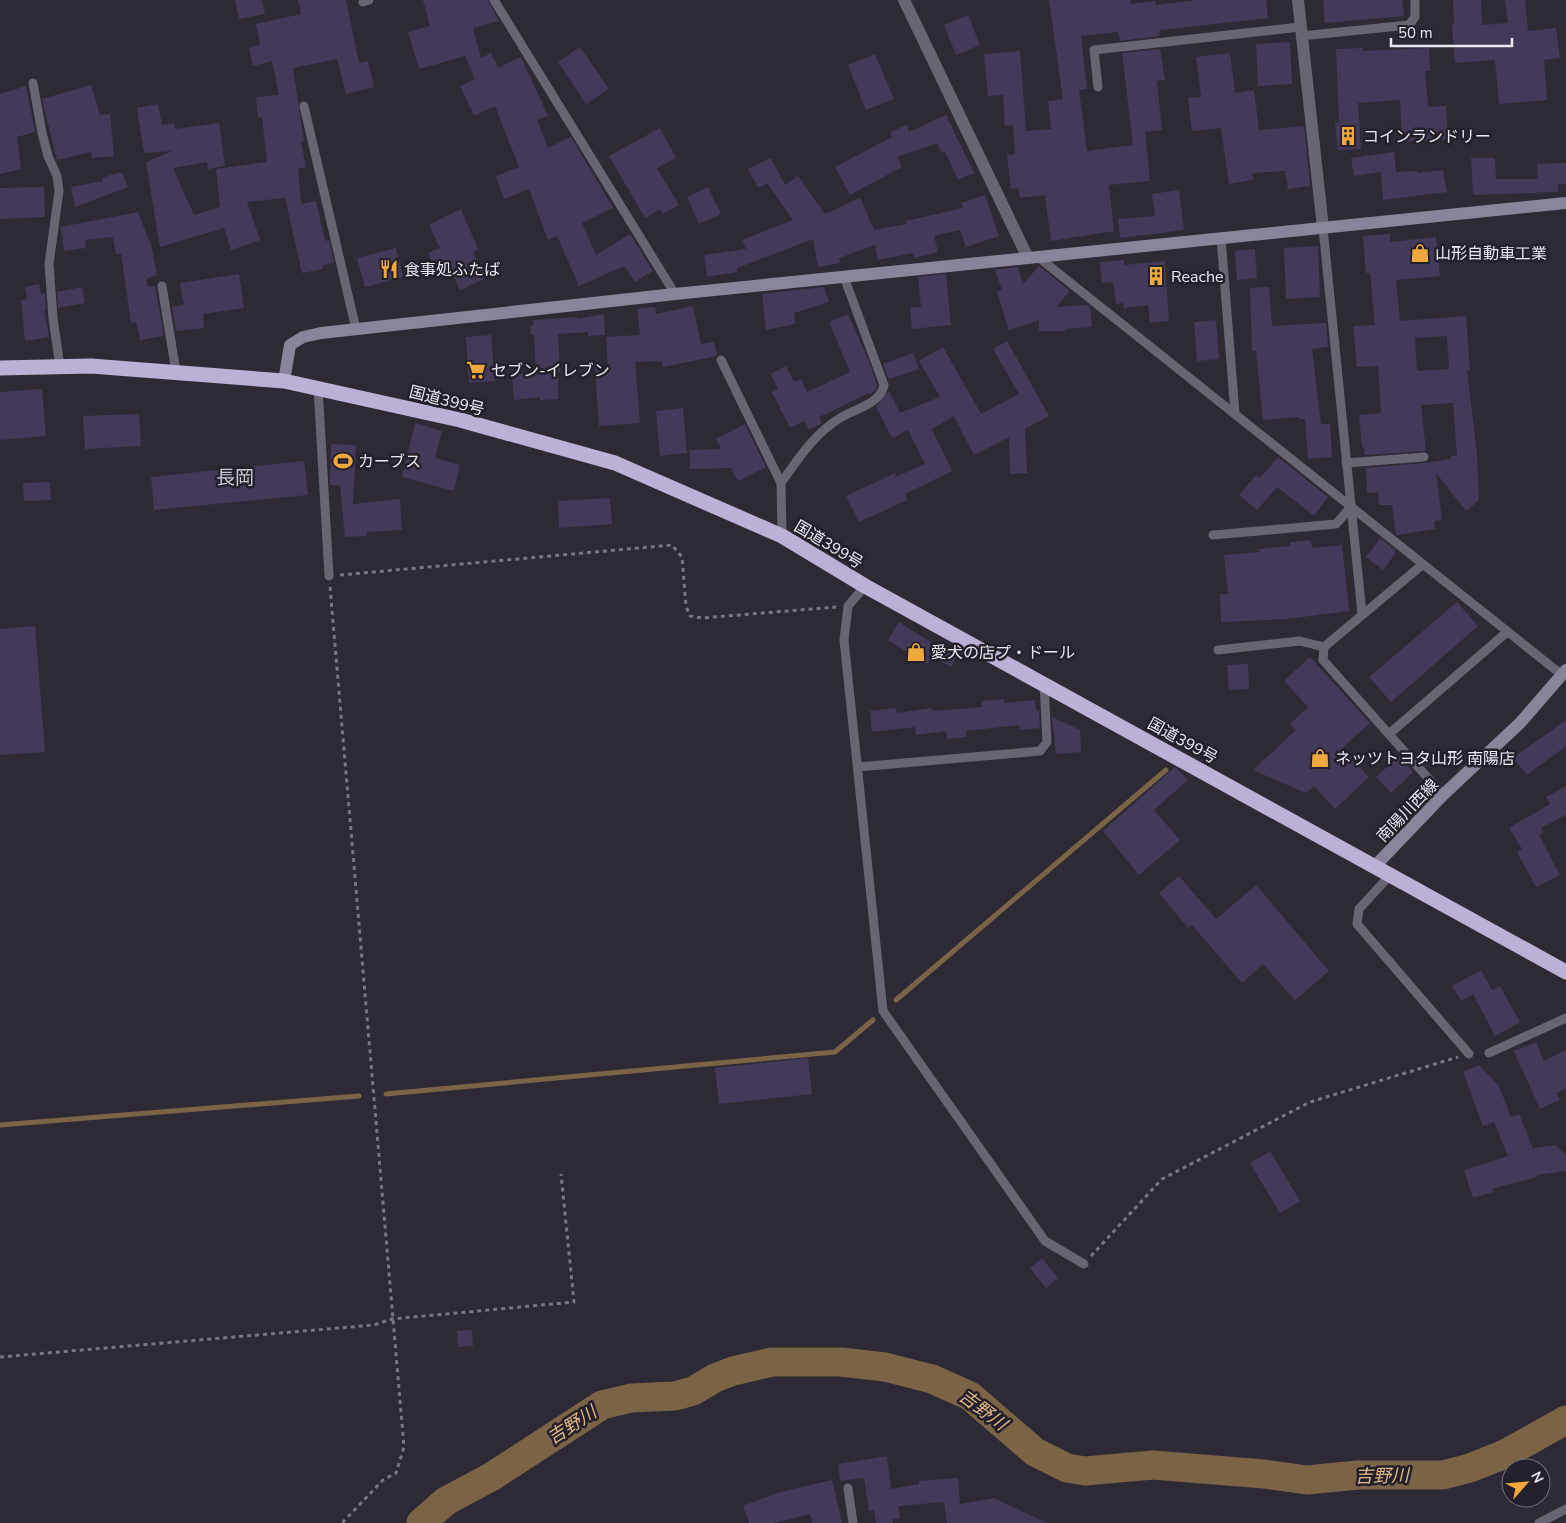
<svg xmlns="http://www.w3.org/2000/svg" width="1566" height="1523" viewBox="0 0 1566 1523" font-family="'Nunito Sans','Noto Sans JP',sans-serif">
	<rect width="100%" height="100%" fill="#2d2a35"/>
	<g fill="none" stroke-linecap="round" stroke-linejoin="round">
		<path stroke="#7b6446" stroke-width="5" d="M896,1000L1166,770
			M386,1094L835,1052L873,1020
			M0,1125L359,1096"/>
		<path stroke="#7b6446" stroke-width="29" d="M421,1523L446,1501L491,1477L602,1405L631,1398L675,1396L693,1391L715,1378L733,1371L772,1362H841L885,1367L932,1379L970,1396L1035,1452L1067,1468L1085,1471L1153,1465L1264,1474L1307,1480L1358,1475H1443L1470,1468L1505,1454L1566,1420"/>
	</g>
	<path fill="#433a59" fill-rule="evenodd" d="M235,0H262L265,14L239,19Z
		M298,0H346L359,63L368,61L374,87L346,94L337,59L293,68L304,141H301L306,167L298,169L301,204L316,201L325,241L329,240L334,262L322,265L323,269L302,273L285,198L247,202L260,240L231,250L224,228L160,247L146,162L172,151L144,153L137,108L158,104L162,125L174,123L175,129L219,123L225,166L208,169L207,162L173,168L194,215L217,208L220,206L216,169L267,162L262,117L258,118L256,97L279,95L272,61L253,66L249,48L260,45L256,24L301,14Z
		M423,0H488L499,21L473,28L481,58L491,53L498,68L521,57L548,116L537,120L548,148L571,137L613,208L582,223L596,255L630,234L653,271L635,282L624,266L579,286L557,236L548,240L529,189L504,199L496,176L519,167L495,106L474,116L460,86L475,79L465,56L419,69L408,32L430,26Z
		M1049,0H1130L1131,4L1155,1L1156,5L1197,0H1266L1268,18L1160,30L1159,36L1120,41L1118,32L1081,36L1087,89L1079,90L1087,151L1133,145L1122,53L1160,49L1165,80L1157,81L1162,130L1145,132L1150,181L1109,185L1114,231L1051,241L1045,195L1020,198L1018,188L1011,189L1007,155L1015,154L1013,125L1005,126L1003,95L988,96L984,54L1020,51L1026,131L1051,129L1048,101L1063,99Z
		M1323,0H1402L1404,16L1325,23Z
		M1453,0H1481L1482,25L1508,23L1505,0H1525L1528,31L1556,28L1560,58L1544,60L1547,100L1499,104L1495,60L1455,63L1452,24H1454Z
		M968,15L980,45L956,55L944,25Z
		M1290,42L1292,84L1258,86L1256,44Z
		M580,47L609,89L586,104L558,62Z
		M1363,48V51L1429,48L1430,71H1425L1428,107L1446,106L1448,139L1402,142L1400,100L1358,103L1361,149L1338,150L1335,123H1339L1336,49Z
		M1230,53L1235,93L1254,90L1259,130L1304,126L1310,186L1288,189L1285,171L1252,173L1253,180L1229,184L1221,128L1192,131L1188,98L1201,97L1196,57Z
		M875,54L894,99L866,110L848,65Z
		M91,85L100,115L110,114L114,156L92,158L91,152L57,160L42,99Z
		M26,86L35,132L17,137L21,169L0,174V94Z
		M946,115L974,173L958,180L945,152L942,153L937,143L897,157L902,167L850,195L835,167L892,137L890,132L907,125L909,132Z
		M660,128L676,158L657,168L679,205L663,214L660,209L645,218L609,156Z
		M1394,152L1396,172L1417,171L1418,173L1443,170L1447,192L1383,200L1381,172L1354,176L1351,158Z
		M771,158L785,185L798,176L825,214L860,198L874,230L906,224V221L963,208L961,203L985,195L999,236L966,247L960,230L934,236L938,252L915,258L913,253L878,260L875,245L839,258L840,263L818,267L813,239L737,268V272L707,277L704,255L746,249L742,240L793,220L767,183L758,188L748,169Z
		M1471,158H1495L1496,179H1538L1537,164L1566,163V184H1558V192L1473,195Z
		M117,173H122L128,187L75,207L71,187L103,181L102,178Z
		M44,187L45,217L0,219V188Z
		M708,187L721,214L699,224L687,197Z
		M1179,190L1184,230L1120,238L1118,219L1155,216L1152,194Z
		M461,209L478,249L473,252L486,278L460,290L448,264L436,270L428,253L440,248L429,225Z
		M138,212L152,248L157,275L146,279L148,287L155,286L164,336L140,340L136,322L131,323L121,254H116L113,237L85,240L86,248L64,251L61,227Z
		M1390,234V242L1436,237L1440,276L1396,280L1400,321L1466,316L1470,371H1467L1477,454L1479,500L1466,511L1436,473L1442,520L1434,521L1435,529L1396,535L1392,505H1379L1378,492L1367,493L1366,468L1424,463L1451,459V456L1457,455L1453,403L1421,405L1426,451L1365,455L1364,447H1362L1359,415L1381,413L1378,366L1357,367L1353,326L1375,325L1370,273H1366L1363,236ZM1447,336L1449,369L1417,371L1415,338Z
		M1318,246L1320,297L1286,299L1284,248Z
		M396,248L403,277L365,287L357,258Z
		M1255,249L1257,278L1237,280L1235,251Z
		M1124,260V265L1165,261L1169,321L1150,323L1148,305L1124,308L1123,303L1116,304L1113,282L1102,283L1100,262Z
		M1039,266L1070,291L1056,307L1088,305L1090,307L1092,327L1065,329V331H1039V320L1009,330L997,292L1002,290L995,270L1018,267L1023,284Z
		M239,274L244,308L203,314L204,328L176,331L172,307L184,305L180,283Z
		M946,274L951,325L912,329L910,308L921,307L918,277Z
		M39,284L41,294H45L46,310H44L49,337L25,341L21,300L27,299L25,287Z
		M82,287L85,303L58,308L57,292Z
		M824,287L829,302L794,313L795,324L766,330L762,294Z
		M1269,287L1272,326L1326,323L1328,347L1312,349L1321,424H1330L1332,457L1308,459L1305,419H1299V417L1263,420L1256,351H1252L1250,288Z
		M693,306L701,344L714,342L717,356L663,367L661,361L635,362L640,423L599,426L595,368L608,367L606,337L640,335L637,309L655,307L656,314Z
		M604,314L605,335L588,336V332L558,334L560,372H558V399L540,400V397L514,400L512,375L536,372L534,335H531L530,326L533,325V320L579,317L577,319Z
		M848,314L868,359L877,385L876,389L870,395L869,393L819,417L822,423L809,430L805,421L790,428L772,392L778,389L771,374L786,366L794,382L801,379L807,392L850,372L829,322Z
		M1216,320L1219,359L1197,361L1194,322Z
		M491,335L495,381L469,383L466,337Z
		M1007,341L1049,416L1025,429L1027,473L1010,474L1009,437L974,455L954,416L932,429L952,471L905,494L907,500L859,522L846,496L895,473L896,477L925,464L908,430L892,438L876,407L889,391L900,413L940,397L919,361L943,347L981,414L1019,394L993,349Z
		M913,353L919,369L889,379L883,364Z
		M42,389L46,436L0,440V392Z
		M683,408L687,453L660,456L656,411Z
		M139,414L141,446L85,449L83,416Z
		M415,423L442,431L435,458L460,465L454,491L402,477Z
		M745,424L766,467L738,481L731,468L690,469V450L721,449L716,439Z
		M331,444L356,445L353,504L400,499L402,530L366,532L367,536L345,537L340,485H330Z
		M1278,457L1328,497L1314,516L1277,487L1257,510L1239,495L1256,475L1260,478Z
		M304,461L308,495L154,510L151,477Z
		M50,482L51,500L24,501L23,483Z
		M610,498L612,524L559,528L558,501Z
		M1380,538L1395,550V554L1383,570L1366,557Z
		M1311,540L1312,548L1342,545L1349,611L1287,619L1221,622L1220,594H1228L1224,555L1260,552L1259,549L1290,546V542Z
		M1457,602L1478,626L1391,702L1369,677Z
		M899,622L939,647L927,665L888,640Z
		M35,626L45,752L0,755V629Z
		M948,647L959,653L951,667L940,661Z
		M1310,657L1370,723L1342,748L1369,777L1335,809L1314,786L1306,793L1253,770L1296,730L1290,724L1308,707L1284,681Z
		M1248,664L1249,689L1229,690L1227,665Z
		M1004,699V703L1035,700L1036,710L1039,711L1040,728L1020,730L1019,725L966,731V737L947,739L946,731L916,735L915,727L872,732L870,711L896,708L897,713L932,708L933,711L982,707V701Z
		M1052,717L1080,730L1081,752L1056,754Z
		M1566,720V746L1527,775L1513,758Z
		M1399,756L1413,772L1391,793L1376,777Z
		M1175,767L1188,780L1154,810L1180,840L1139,875L1103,831Z
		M1566,786V815L1541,828L1544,832L1539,835L1560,875L1536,887L1517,852L1522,849L1509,828L1550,804L1546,797Z
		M1179,876L1216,919L1256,885L1329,971L1295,1000L1263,964L1242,983L1192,925L1188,928L1159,893Z
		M1481,970L1492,990L1500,986L1520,1022L1495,1036L1473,994L1461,1001L1452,986Z
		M1536,1042L1544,1061L1566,1050V1088L1556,1093L1560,1100L1540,1109L1514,1051Z
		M808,1058L812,1094L719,1104L715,1068Z
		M1479,1065L1499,1086L1511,1117L1519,1114L1533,1148L1556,1145L1566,1155V1171L1537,1175V1177L1492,1189L1493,1192L1473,1198L1464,1170L1508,1156L1494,1122L1483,1126L1463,1072Z
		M1270,1151L1300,1201L1280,1213L1250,1163Z
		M1042,1258L1058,1278L1046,1288L1030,1268Z
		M472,1330L473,1346L458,1347L457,1331Z
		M887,1456L891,1489L919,1484V1481L958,1478L960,1504L994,1498L1047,1523H947L944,1502L898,1506L900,1518L893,1519V1523H876L874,1510L869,1511L864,1478L840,1481L838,1464Z
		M832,1480L842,1523H812L810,1514L774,1523H749L743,1506L777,1493Z"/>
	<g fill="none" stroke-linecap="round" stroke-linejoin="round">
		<path stroke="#7a7781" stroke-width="3" stroke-dasharray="4 4" stroke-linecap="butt" d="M340,575L672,545L682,557L686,606L690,616L702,618L836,607
			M330,587L404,1447L396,1473L383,1480L342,1523
			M1091,1256L1162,1179L1310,1102L1458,1057
			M0,1357L374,1325L392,1319L574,1302L561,1174"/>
		<path stroke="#686473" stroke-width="9" d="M494,0L675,294
			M363,2L369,0
			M1301,36L1409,25L1415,17V0
			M33,83L42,133L48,156L57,176L59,191L49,264L53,318L60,367
			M1098,87L1094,50L1300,27
			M304,106L356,329
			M1323,228L1362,614
			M1221,238L1235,413
			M1038,257L1562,675
			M162,286L176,372
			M721,360L781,483L782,536
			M318,387L329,576
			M1346,463L1424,457
			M781,483C798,459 814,434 840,418C854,409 881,404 884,385L844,277
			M1213,535L1336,524L1350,508
			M1422,565L1324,647L1323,660L1443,795
			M865,586L848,606L844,640L883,1011L1045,1241L1084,1264
			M1218,650L1300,641L1324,647
			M1389,734L1507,632
			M858,767L1040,751L1047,742L1044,683
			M1391,874L1359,909L1357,924L1469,1054
			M1489,1053L1566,1018
			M848,1488L853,1523
			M1539,1523L1566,1509"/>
		<path stroke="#686473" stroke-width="12" d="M904,0L1028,258
			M1298,0L1323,228"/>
		<path stroke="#8a849b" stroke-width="12" d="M284,381L290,345L303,337L321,333L675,294L1566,203
			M1376,865L1443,795L1520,723L1566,670"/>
		<path stroke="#bbb1d6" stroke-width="15" d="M0,368L91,366L284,381L460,420L615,463L782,536L865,586L1566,972"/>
	</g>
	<defs>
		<g id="building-bare" transform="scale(1.5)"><path d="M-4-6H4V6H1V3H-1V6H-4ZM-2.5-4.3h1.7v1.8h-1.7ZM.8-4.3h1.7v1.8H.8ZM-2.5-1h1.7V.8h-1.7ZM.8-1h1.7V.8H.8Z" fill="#eea83c" stroke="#23202b" stroke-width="2.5" paint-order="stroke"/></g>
		<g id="shop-bare" transform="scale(1.5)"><path d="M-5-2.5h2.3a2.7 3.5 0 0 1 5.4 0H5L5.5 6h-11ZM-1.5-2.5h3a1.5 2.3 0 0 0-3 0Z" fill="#eea83c" stroke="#23202b" stroke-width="2.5" paint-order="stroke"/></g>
		<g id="restaurant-bare" transform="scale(1.5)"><path d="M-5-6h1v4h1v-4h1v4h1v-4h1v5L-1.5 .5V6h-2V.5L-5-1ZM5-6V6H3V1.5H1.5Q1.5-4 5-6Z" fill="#eea83c" stroke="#23202b" stroke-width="2.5" paint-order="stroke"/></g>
		<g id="supermarket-bare" transform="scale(1.5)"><path d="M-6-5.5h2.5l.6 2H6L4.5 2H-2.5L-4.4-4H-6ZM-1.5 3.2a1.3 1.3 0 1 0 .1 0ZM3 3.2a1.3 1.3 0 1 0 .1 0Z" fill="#eea83c" stroke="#23202b" stroke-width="2.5" paint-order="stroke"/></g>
		<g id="stadium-bare" transform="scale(1.5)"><path d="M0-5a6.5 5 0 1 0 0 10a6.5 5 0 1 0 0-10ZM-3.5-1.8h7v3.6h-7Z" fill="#eea83c" stroke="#23202b" stroke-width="2.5" paint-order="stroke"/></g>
	</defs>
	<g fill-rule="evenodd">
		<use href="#building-bare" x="1348" y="136"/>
		<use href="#shop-bare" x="1420" y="253"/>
		<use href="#restaurant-bare" x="389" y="269"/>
		<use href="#building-bare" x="1156" y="276"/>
		<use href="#supermarket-bare" x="476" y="370"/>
		<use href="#stadium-bare" x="343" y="461"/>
		<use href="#shop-bare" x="916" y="652"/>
		<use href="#shop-bare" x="1320" y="758"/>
	</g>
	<g text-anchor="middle" stroke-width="5" stroke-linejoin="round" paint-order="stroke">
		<g font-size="16" fill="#eae8ef" stroke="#23202b" text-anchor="start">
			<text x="1363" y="142">コインランドリー</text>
			<text x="1435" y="259">山形自動車工業</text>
			<text x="404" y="275">食事処ふたば</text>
			<text x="1171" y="282">Reache</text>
			<text x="491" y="376">セブン-イレブン</text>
			<text x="358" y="467">カーブス</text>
			<text x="931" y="658">愛犬の店プ・ドール</text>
			<text x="1335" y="764">ネッツトヨタ山形 南陽店</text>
		</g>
		<g font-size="16" fill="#eae8ef" stroke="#23202b">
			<text transform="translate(447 400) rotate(14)" y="6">国道399号</text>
			<text transform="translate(829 544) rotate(31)" y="6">国道399号</text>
			<text transform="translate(1183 740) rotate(29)" y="6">国道399号</text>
			<text transform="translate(1407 810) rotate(-46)" y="6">南陽川西線</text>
		</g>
		<g font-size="18" font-style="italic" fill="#e3ba86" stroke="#23202b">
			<text transform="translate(983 1410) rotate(37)" y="6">吉野川</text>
			<text transform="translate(572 1425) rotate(-33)" y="6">吉野川</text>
			<text transform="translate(1382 1476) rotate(-1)" y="6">吉野川</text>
		</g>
		<g font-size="19" fill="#cbc8d6" stroke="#23202b">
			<text x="235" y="484">長岡</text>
		</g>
	</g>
	<g transform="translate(1526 1483) rotate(63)"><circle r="24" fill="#23202b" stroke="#737079"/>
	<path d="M0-4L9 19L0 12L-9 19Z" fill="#eea83c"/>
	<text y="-8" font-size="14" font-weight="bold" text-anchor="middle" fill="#eae8ef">N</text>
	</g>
	<path d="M1391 38v8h121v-8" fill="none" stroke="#eae8ef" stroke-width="2.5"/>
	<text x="1398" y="38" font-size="15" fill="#eae8ef" stroke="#23202b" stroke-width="4" paint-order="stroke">50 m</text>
</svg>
